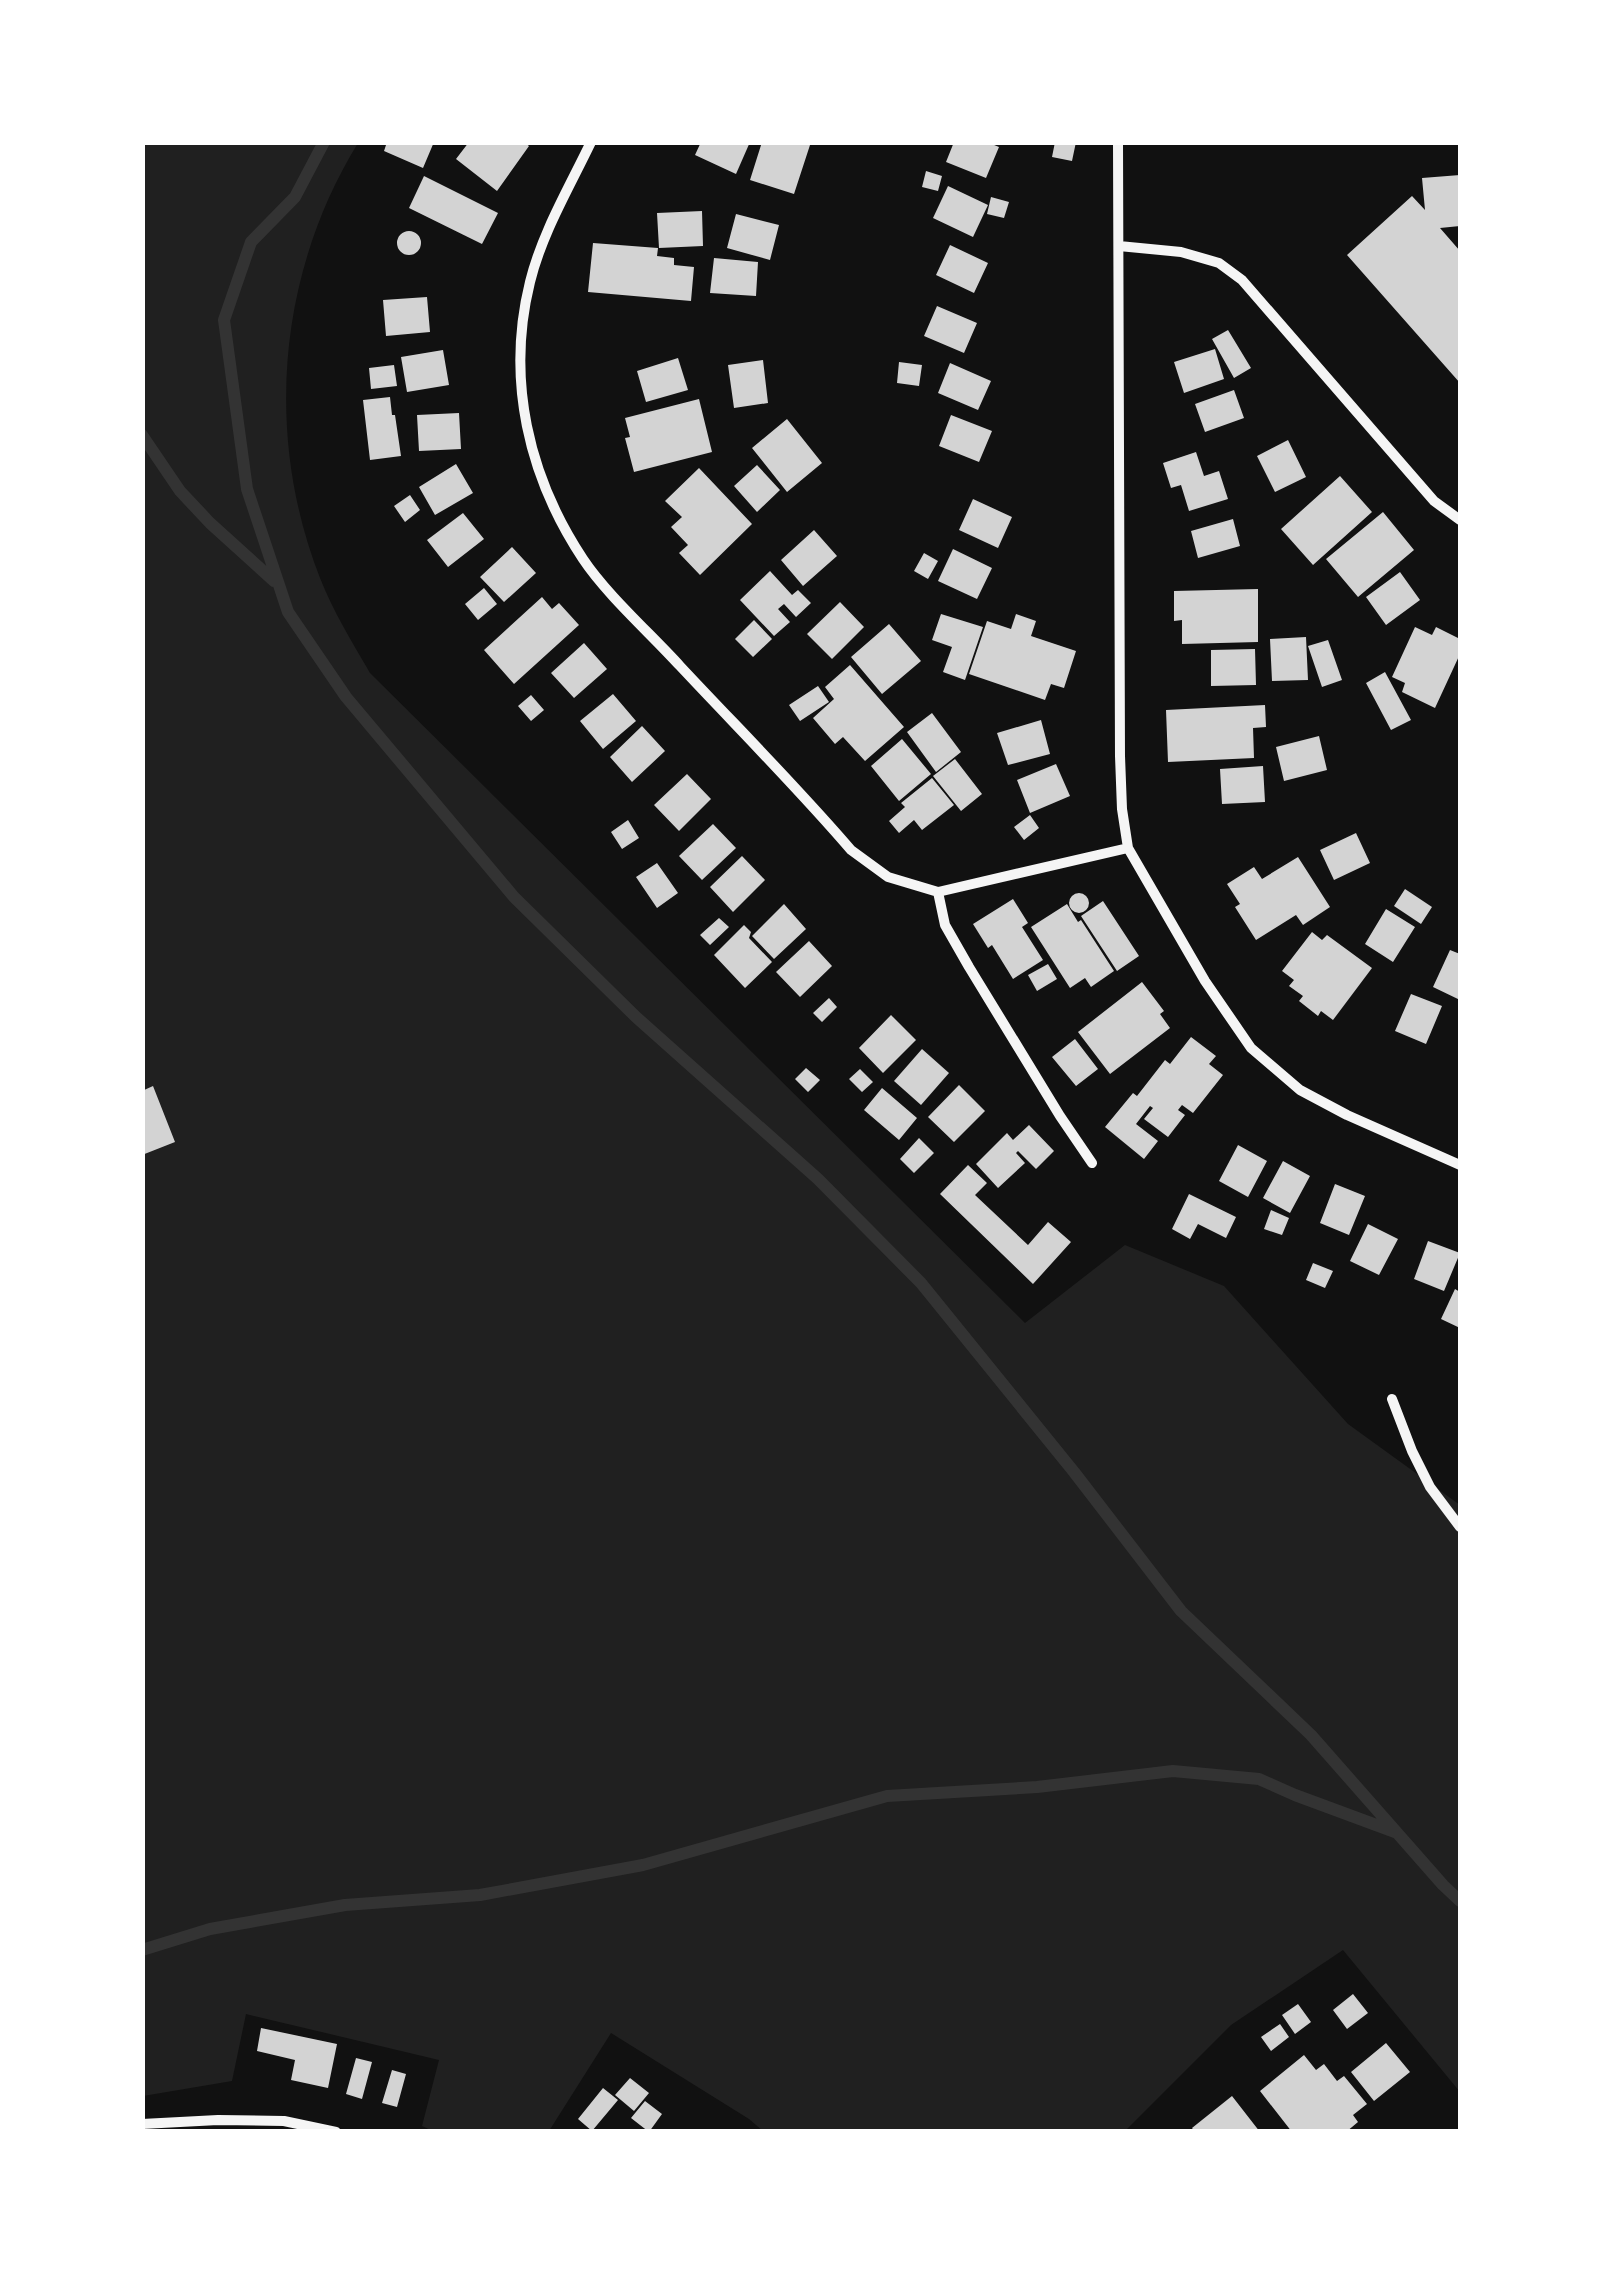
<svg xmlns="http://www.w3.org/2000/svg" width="1603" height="2274" viewBox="0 0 1603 2274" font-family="'Titillium Web',sans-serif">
	<rect width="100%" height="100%" fill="#111"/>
	<path fill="#202020" d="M143,143H358C278,273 264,435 320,578C333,611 352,642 370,673L1025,1323L1125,1245L1224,1286L1348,1424L1460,1505V2092L1343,1950L1231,2025L1125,2131H763L749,2119L611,2033L549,2131H433L422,2126L439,2060L246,2014L232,2081L143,2096Z"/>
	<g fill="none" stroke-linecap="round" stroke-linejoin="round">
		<path stroke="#333" stroke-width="12" d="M324,142L295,197L251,242L224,320L247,489L288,612L346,697L514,897L636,1017L818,1179L921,1283L1074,1472L1181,1611L1311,1735L1443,1885L1460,1901
			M142,435L180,491L210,523L274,581
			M142,1950L210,1929L345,1905L480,1895L643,1865L887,1796L1037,1787L1173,1771L1259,1779L1295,1795L1395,1832"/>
	</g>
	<path fill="#d3d3d3" d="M387,142H434L423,168L384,151Z
		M469,142H524L529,146L497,191L456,159Z
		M701,142H750L736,174L695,155Z
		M762,142H801L810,145L794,194L750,180Z
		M954,142H987L999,147L986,178L946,162Z
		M1055,142H1076L1072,161L1052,157Z
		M926,171L942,176L938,191L922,187Z
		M1460,175V226L1440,228L1460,251V383L1347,255L1412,196L1425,210L1422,178Z
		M424,176L498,213L482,244L409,208Z
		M948,186L988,205L973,237L933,218Z
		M991,197L1009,202L1004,218L987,214Z
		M702,211L703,246L659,248L657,213Z
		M736,214L779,225L770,260L727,248Z
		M397 243a12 12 0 1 1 24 0a12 12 0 1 1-24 0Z
		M593,243L658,248L657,256L674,258V265L694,267L691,301L588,292Z
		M950,245L988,263L974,293L936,275Z
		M714,258L758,262L756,296L710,293Z
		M427,297L430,332L386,336L383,300Z
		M937,306L977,323L964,353L924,336Z
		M1228,330L1251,368L1234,378L1212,339Z
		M1215,349L1224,379L1184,393L1174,362Z
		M443,350L449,385L407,392L401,357Z
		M678,358L688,390L646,402L637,371Z
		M763,360L768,403L734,408L728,365Z
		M899,362L922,365L919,386L897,383Z
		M950,363L991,381L978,410L938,393Z
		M394,365L397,386L371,389L369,368Z
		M1234,390L1244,418L1205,432L1195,404Z
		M390,397L392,415H395L401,456L370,460L363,400Z
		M699,399L712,452L634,472L625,438L630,437L625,418Z
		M459,413L461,449L419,451L417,415Z
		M951,415L992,431L979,462L939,446Z
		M787,419L822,463L787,492L752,448Z
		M1288,440L1306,477L1275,492L1257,456Z
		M1196,452L1204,476L1219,471L1228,499L1189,511L1181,485L1171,488L1163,463Z
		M456,464L473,493L435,515L419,487Z
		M757,465L780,490L757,512L734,486Z
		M699,468L752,524L700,575L679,553L688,545L671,527L682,517L665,501Z
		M1340,476L1372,512L1313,565L1281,529Z
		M410,495L420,510L405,522L394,506Z
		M973,499L1012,517L998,548L959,530Z
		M1383,512L1414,550L1358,597L1326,559Z
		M463,513L484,539L448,567L427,540Z
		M1233,519L1240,546L1198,558L1191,531Z
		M814,530L837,556L803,586L781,560Z
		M512,547L536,573L504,602L480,577Z
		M953,549L992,568L977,599L938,581Z
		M924,553L938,561L928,579L914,571Z
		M770,571L792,595L798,590L811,603L796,617L784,604L778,609L790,622L774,636L740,600Z
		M1400,572L1420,600L1386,625L1366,597Z
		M484,588L497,604L478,620L465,604Z
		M1258,589V642L1182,644V620L1174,621V591Z
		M542,597L552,609L559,603L579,625L514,684L484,650Z
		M840,602L864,627L832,659L807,634Z
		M941,614L983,627L965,680L943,672L952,647L932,640Z
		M1016,614L1036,621L1031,636L1076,651L1064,688L1051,684L1045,700L969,674L987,621L1011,629Z
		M754,620L772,639L753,657L735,639Z
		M889,624L921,661L882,694L851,657Z
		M1415,627L1432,635L1436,627L1460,639V654L1435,708L1402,692L1405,683L1392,677Z
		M1306,637L1308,680L1272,681L1270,639Z
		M1328,640L1342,680L1322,687L1308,646Z
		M584,643L607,669L574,698L551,673Z
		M1255,649L1256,685L1211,686V650Z
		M850,665L904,727L865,761L843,737L835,744L813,718L834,699L825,687Z
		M1385,672L1411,720L1391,730L1366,683Z
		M818,686L829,702L800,721L789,705Z
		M613,694L636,721L603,749L580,721Z
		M531,695L544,710L531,721L518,706Z
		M1265,705L1266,727L1253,728L1254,758L1168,762L1166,710Z
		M932,713L961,752L936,772L907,732Z
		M1041,720L1050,754L1008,765L997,733Z
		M642,726L665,751L632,782L610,757Z
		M1319,736L1327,770L1284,781L1276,747Z
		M902,739L931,774L899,801L871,766Z
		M955,759L982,794L961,811L933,776Z
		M1056,764L1070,796L1030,813L1017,780Z
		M1263,766L1265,802L1222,804L1220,769Z
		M687,774L711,799L679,831L654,805Z
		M932,778L954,805L922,830L914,820L899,833L889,821L905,807L901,803Z
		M1030,815L1039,828L1024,840L1014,827Z
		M628,820L639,838L622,849L611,832Z
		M713,824L736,848L702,880L679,856Z
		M1356,833L1370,863L1334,880L1320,850Z
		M742,856L765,880L733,912L710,887Z
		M1298,857L1330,907L1303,925L1296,915L1256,940L1235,907L1240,904L1227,884L1254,867L1262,879Z
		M657,863L678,893L657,908L636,877Z
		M1405,889L1432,907L1421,924L1394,906Z
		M1069 903a10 10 0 1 1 20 0a10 10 0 1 1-20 0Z
		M1013,899L1028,923L1022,927L1043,960L1013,979L992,945L988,948L973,924Z
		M1103,901L1139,956L1117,971L1081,916Z
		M784,904L806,929L774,959L752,936Z
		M1067,904L1078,922L1081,920L1114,971L1091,987L1085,978L1070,988L1031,927Z
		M1386,909L1415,927L1393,962L1365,944Z
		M719,918L729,927L710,945L700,935Z
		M744,925L751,932L749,938L772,962L745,988L714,955Z
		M1312,932L1322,940L1327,935L1372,968L1333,1020L1321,1011L1318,1016L1299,1001L1303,996L1289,986L1294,980L1282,971Z
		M809,941L832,966L800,997L776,972Z
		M1450,950L1460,954V1000L1433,987Z
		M1048,964L1057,979L1037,991L1028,975Z
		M1142,982L1164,1011L1160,1014L1170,1028L1110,1074L1078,1032Z
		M1411,994L1442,1006L1426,1044L1395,1031Z
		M829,998L837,1007L822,1022L813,1013Z
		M891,1015L916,1040L883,1073L859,1048Z
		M1191,1037L1216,1056L1209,1064L1223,1075L1193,1113L1182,1105L1178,1110L1185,1115L1168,1137L1144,1119L1153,1108L1150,1106L1136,1124L1158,1141L1144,1159L1105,1127L1133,1093L1137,1096L1165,1060L1170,1064Z
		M1075,1039L1098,1069L1076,1086L1052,1057Z
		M922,1049L949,1073L921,1105L894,1081Z
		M806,1068L820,1080L808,1092L795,1079Z
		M860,1069L873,1082L862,1092L849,1079Z
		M959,1085L985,1111L954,1142L928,1117Z
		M153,1086L175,1142L142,1155V1091Z
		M882,1088L917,1118L899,1140L864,1110Z
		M1029,1125L1054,1151L1036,1169L1018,1151L1016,1153L1025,1163L998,1188L976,1164L1007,1133L1013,1140Z
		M919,1138L934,1153L914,1173L900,1159Z
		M1238,1145L1267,1161L1248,1197L1219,1181Z
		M1283,1161L1310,1176L1290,1213L1263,1198Z
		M968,1165L987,1183L975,1195L1028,1245L1048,1222L1071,1242L1033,1284L940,1194Z
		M1335,1184L1365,1196L1349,1235L1320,1223Z
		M1189,1194L1236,1217L1226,1238L1198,1224L1190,1239L1172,1229Z
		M1271,1210L1289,1218L1282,1235L1264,1229Z
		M1368,1224L1398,1239L1379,1275L1350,1261Z
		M1428,1241L1460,1253L1444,1291L1414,1279Z
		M1313,1263L1333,1271L1325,1288L1306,1280Z
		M1455,1289L1460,1292V1328L1441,1319Z
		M1353,1994L1368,2013L1347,2029L1333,2010Z
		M1298,2004L1311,2022L1295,2034L1282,2015Z
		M1280,2024L1289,2037L1271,2051L1261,2037Z
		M261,2028L337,2044L328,2088L291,2080L295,2060L257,2051Z
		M1386,2043L1410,2072L1374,2101L1351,2072Z
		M1304,2055L1316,2070L1324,2064L1337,2081L1344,2076L1367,2104L1353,2115L1358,2122L1346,2132H1292L1260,2091Z
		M356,2058L372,2062L362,2099L346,2094Z
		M392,2070L406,2074L397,2107L382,2103Z
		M630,2078L649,2093L634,2111L615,2095Z
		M603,2088L618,2100L592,2131L578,2119Z
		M1232,2096L1260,2132H1195L1192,2128Z
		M645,2101L662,2114L649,2132L631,2118Z"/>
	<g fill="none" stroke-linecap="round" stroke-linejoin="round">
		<path stroke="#f5f5f5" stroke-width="10" d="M591,142C569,188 542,233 530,282C506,379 528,476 583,559C607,595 650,633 680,666C737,727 797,787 851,850L888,877L938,892L1128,848
			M1118,142L1120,756L1122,809L1128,848L1205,981L1251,1048L1300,1090L1347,1115L1460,1165
			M1119,246L1181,252L1219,263L1242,280L1434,501L1460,520
			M938,892L945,925L969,967L1060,1116L1092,1163
			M1392,1399L1412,1451L1430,1487L1460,1527
			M142,2124L218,2120L284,2121L336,2132"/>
	</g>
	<rect width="1603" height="2274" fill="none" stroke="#ffffff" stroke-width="290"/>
</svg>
